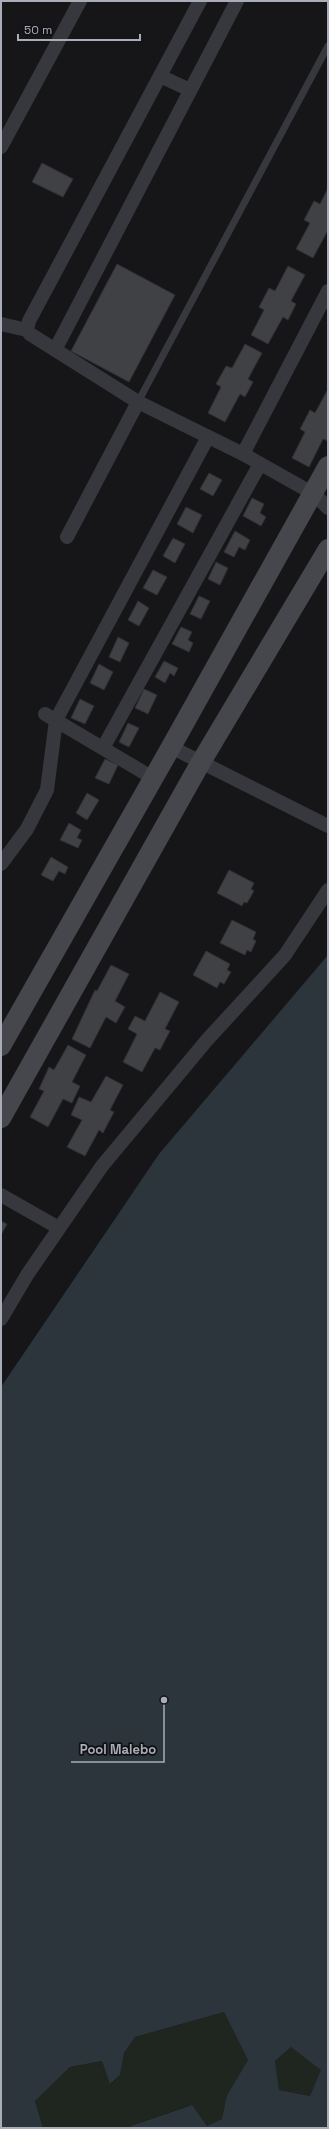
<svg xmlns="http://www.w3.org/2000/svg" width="329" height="2129" viewBox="0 0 329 2129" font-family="'Space Grotesk',sans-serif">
	<rect width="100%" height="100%" fill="#161618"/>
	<path fill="#1e261f" d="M224,2012L248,2060L227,2095L223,2119L207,2126L191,2105L131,2126L132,2128H43L35,2101L70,2067L102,2061L111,2084L120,2075L124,2053L135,2037Z
		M291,2047L322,2070L310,2096L279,2090L275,2061Z"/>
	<path fill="#2c353c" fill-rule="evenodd" d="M328,955V2128H132L131,2126L192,2105L207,2126L222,2119L227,2095L248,2060L224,2012L135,2037L124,2053L120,2075L110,2084L102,2061L70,2067L35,2101L43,2128H1V1387L159,1154ZM291,2047L321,2070L310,2096L279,2090L275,2061Z"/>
	<path fill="#404145" stroke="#303034" d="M42,163L73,179L63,197L32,182Z
		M328,188V230L313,258L296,249L310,223L304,220L314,201L320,204Z
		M117,264L175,295L129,382L71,351Z
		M288,266L305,275L291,301L296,304L288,320L283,317L268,344L251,335L264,310L259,307L269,288L275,291Z
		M245,344L262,353L248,379L253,382L245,397L240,394L225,422L208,413L221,387L216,384L226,366L232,368Z
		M328,389V441L323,439L309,467L292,458L305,432L300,429L310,410L315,413Z
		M209,473L222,480L213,496L200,489Z
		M252,498L264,504L260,513L266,517L261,526L243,516Z
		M186,507L202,515L193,533L177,524Z
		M235,531L250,540L245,550L239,547L234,557L224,552Z
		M173,538L185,544L175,563L163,556Z
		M216,562L228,568L220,585L208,579Z
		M153,570L167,577L157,595L143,588Z
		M199,596L210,601L201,619L190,614Z
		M138,601L149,608L139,626L128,620Z
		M181,627L192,632L188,640L193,643L189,652L172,644Z
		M118,637L129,643L120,662L109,657Z
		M164,661L178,668L174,676L170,673L165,683L155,677Z
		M99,664L113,672L104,690L90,683Z
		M144,689L157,695L148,714L135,708Z
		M80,699L94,706L85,724L71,718Z
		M128,723L139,728L129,747L119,742Z
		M105,759L118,765L109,784L95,778Z
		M87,793L99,800L87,820L76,813Z
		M69,823L81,830L77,838L82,840L78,848L60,840Z
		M51,857L68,867L65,874L59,871L53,881L41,875Z
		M229,870L254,883L251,889L254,891L247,903L244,902L242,906L217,893Z
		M232,920L256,932L253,939L256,941L251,952L247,950L245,955L220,943Z
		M206,951L230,964L227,970L231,972L224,984L220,982L217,988L193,975Z
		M111,965L129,974L115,1001L125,1007L116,1023L106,1017L90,1048L72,1039L95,990L97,991Z
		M160,992L179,1002L165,1029L170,1031L160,1050L155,1048L142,1072L123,1062L137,1034L128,1029L135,1016L145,1021Z
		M68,1045L86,1055L72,1082L80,1086L72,1103L63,1099L48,1127L30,1117L44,1091L39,1089L49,1067L54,1070Z
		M106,1076L123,1085L110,1110L114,1112L103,1133L99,1130L85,1156L67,1147L82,1120L71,1115L79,1097L91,1102Z
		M1,1221L7,1224L1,1235Z"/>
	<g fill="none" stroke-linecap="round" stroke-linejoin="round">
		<path stroke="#37383d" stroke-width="7" d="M138,402L328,46"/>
		<path stroke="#37383d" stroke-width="14" d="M200,1L29,321L27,330L30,334L138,402L243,454L314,494L328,508
			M160,76L190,90
			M1,147L80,1
			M1,324L27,330
			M55,350L237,1
			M243,454L328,291
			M67,537L138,402
			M45,714L153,778
			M171,747L328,826
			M103,748L260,464
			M1,864L27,829L47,790L56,720L208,437
			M1,1195L59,1228
			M1,1319L27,1275L102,1166L207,1040L285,955L328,890"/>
		<path stroke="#45474d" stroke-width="20" d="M1,1046L171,747L328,466
			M1,1118L201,762L328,549"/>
	</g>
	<path fill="none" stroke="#a8adb8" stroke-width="1.5" d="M164 1700L164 1762H71"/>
	<circle fill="#a8adb8" stroke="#111113" stroke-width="1.5" cx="164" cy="1700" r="4"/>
	<g font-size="13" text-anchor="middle" font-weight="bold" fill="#a8adb8" stroke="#111113" stroke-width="3.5" stroke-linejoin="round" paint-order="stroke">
		<text x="118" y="1754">Pool Malebo</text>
	</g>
	<rect width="329" height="2129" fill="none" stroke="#a8adb8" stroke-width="4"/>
	<path d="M18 34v6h122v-6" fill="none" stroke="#a8adb8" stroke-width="2"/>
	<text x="24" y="34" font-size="12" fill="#a8adb8" stroke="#111113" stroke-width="3" paint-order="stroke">50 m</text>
</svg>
